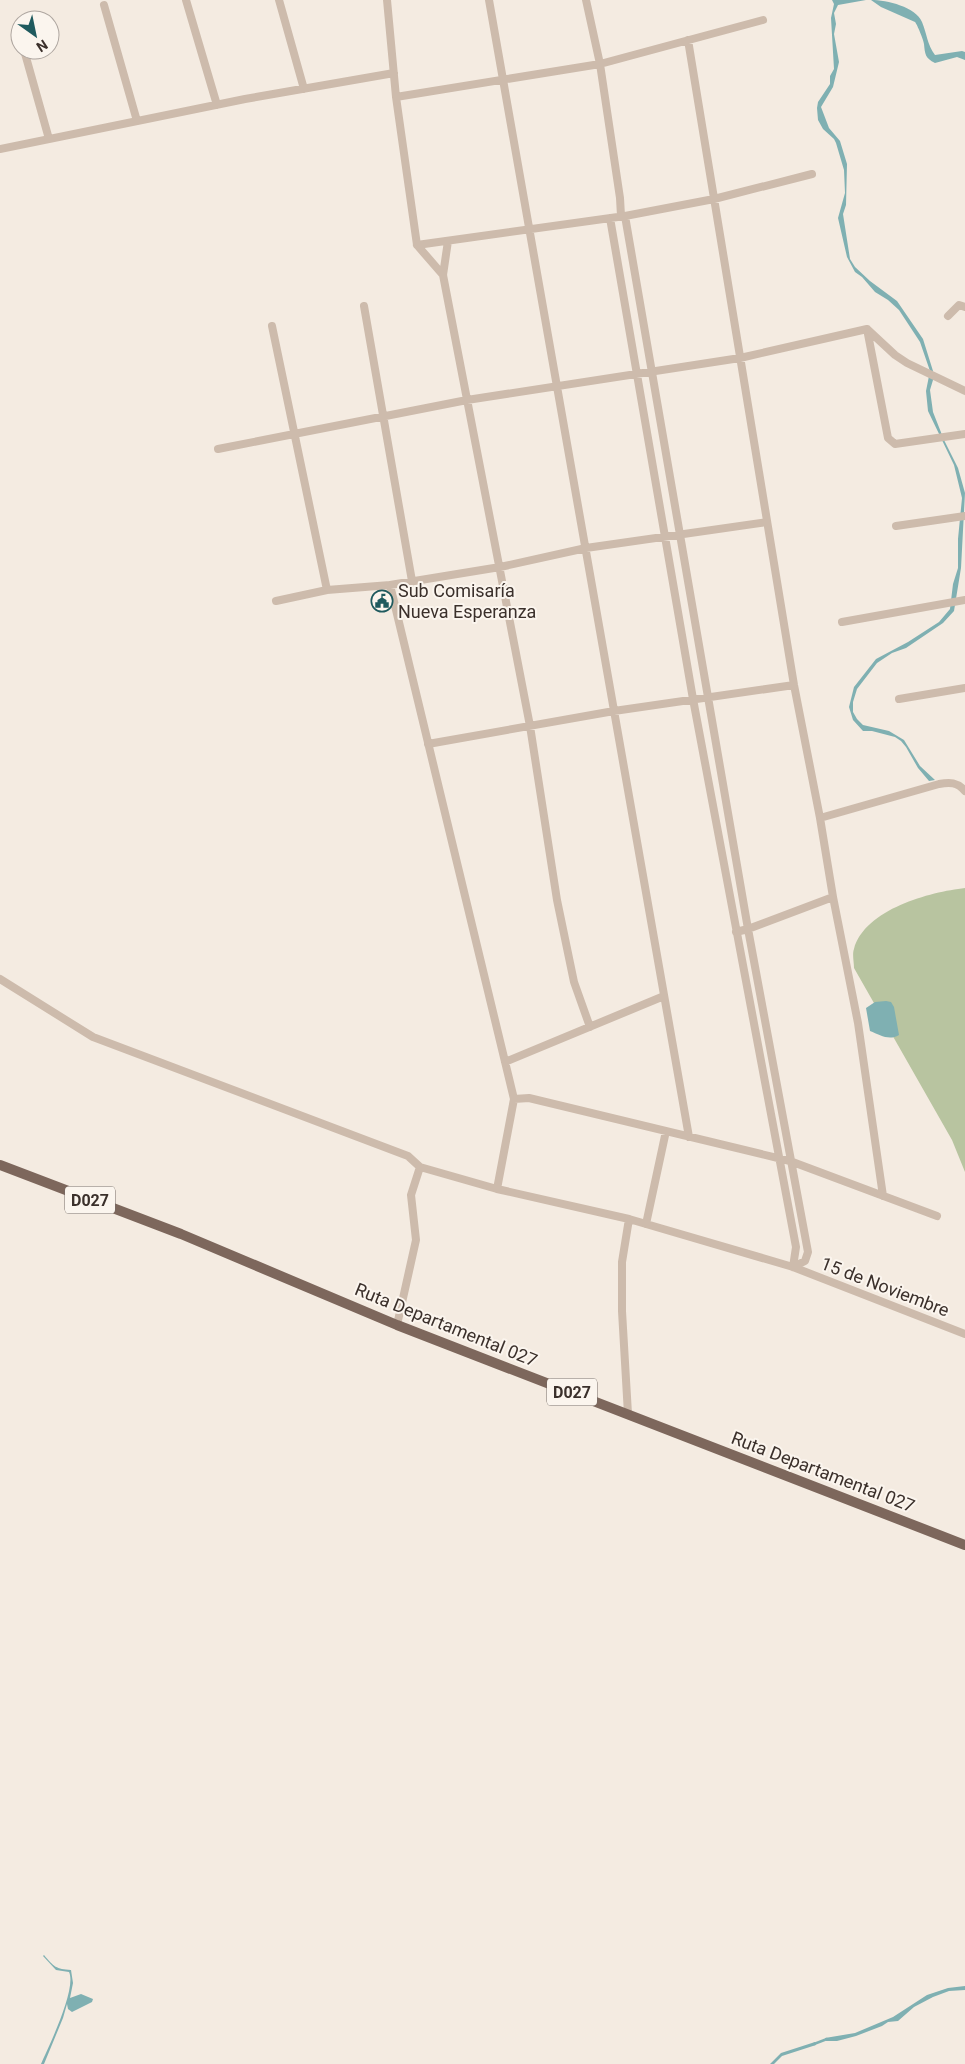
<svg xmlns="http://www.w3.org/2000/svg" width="965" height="2064" viewBox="0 0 965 2064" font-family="Roboto,sans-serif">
	<rect width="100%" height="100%" fill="#f4ebe1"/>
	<path fill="#b8c4a0" d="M965,888V1172L952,1140L854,968C854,962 852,954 854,949C865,909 930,892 965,888Z"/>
	<path fill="#7fb0b2" d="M832,0H866L838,5L834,13L836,24L834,34L839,62L833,87L821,107L829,128L840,141L847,164L846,205L843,214L850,259L855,267L870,281L897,301L923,339L933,371V380L930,390L933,412L944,440L958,468L965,493L961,568L954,611L943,623L906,648L892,653L877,663L857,689L853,702V712L857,719L863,725L889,731L904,740L920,766L935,780L929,781L918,768L906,747L901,741L895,737L872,731H863L853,720L849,707L854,687L876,659L908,642L939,622L950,609L953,584L958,568V539L962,498L954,465L928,411L926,391L930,371L920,342L899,310L888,300L875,292L862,277L855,272L847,257L838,218L845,193L844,170L836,143L834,139L823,129L818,120L817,108L818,102L830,84V76L834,69L831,18L834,4Z
		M871,0C887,0 916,7 922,22C927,34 927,44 935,55L962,51L965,52V60L957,57L935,63C925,58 925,54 924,44C924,41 917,24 915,22L881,7Z
		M886,1001L891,1002L894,1007L899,1035C889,1041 880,1035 870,1031L866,1008L875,1002Z
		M44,1955C54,1967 56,1969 71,1970L73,1983L70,1998L81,1994L93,1999L92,2002L72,2012L68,2009L67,2004L63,2018L44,2064H41C49,2046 77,1988 69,1972L56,1970L43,1956Z
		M965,1986V1990L949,1991L933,1997L914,2007L898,2021L888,2022L882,2026L856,2036L837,2041H826L825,2038L855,2033L893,2017L927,1995L948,1988Z
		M815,2042L816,2045L782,2056L774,2064H770L781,2053Z"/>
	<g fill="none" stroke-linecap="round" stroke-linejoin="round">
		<path stroke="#7fb0b2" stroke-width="2.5" d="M814,2044L827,2039"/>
		<path stroke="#cdbbac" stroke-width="8" d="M186,0L217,105
			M279,0L304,89
			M387,0L396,97L417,245
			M489,0L689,1137
			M586,0L600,64L620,198L621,216
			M104,5L137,121
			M17,26L20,36
			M688,40L794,685L820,818L833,897L748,929L736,932
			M24,50L49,139
			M396,97L600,64L763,20
			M0,149L245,99L394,73
			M625,216L748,929L808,1252L805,1261L793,1267
			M610,218L693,699L796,1247L793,1267
			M448,241L443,275L530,726L557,900L574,982L590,1027
			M443,275L417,245L625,216L714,199L812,174
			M364,306L412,581
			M948,316L959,305L965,307
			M272,326L327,590L390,585L500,567L586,548L767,522
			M867,329L888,438L895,444L965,434
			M218,449L467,400L740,358L867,329L895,355L907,363L965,391
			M896,526L965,516
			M390,585L514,1099L497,1189
			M276,601L327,590
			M842,622L965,600
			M899,699L965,688
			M428,744L614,711L794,685
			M820,818L939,784C950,782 957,782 965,791
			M833,897L858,1023L883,1196
			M0,979L93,1037L408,1156L420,1167
			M505,1062L664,996
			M514,1099L529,1098L790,1161L937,1216
			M646,1224L666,1131
			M397,1325L416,1240L411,1195L420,1167L497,1189L629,1219
			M628,1414L622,1311V1262L629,1219L793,1267L965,1334"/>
		<path stroke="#7d675c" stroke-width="10" d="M0,1165L181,1234L397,1325L965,1545"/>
	</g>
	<defs>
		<g id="civic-ring" transform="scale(1.125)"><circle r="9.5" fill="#fbf5ee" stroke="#1f5a5e" stroke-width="1.5"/><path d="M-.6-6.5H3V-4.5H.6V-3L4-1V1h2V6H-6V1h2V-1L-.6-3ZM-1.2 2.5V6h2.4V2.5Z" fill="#1f5a5e"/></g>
	</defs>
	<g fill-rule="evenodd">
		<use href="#civic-ring" x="382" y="601"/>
	</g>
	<g text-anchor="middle" stroke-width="4" stroke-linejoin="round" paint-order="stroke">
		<g fill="#fbf5ee" stroke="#756b66" stroke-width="1">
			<rect x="65" y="1186.5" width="50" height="27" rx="4"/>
			<rect x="547" y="1378.5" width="50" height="27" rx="4"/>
		</g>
		<g font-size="16" font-weight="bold" fill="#3b302b">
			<text x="90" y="1206">D027</text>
			<text x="572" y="1398">D027</text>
		</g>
		<g font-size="18" fill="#3b302b" stroke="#fbf5ee" text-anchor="start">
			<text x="398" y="597">Sub Comisaría<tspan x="398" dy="21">Nueva Esperanza</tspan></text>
		</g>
		<g font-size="18" fill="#3b302b" stroke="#fbf5ee">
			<text transform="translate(885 1287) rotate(21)" y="6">15 de Noviembre</text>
			<text transform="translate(446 1325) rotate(22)" y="6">Ruta Departamental 027</text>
			<text transform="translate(823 1472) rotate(21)" y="6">Ruta Departamental 027</text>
		</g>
	</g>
	<g transform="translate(35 35) rotate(147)"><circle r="24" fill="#fbf5ee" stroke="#aea6a0"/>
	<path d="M0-4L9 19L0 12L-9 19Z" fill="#1f5a5e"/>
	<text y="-8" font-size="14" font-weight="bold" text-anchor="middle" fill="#3b302b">N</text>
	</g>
</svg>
